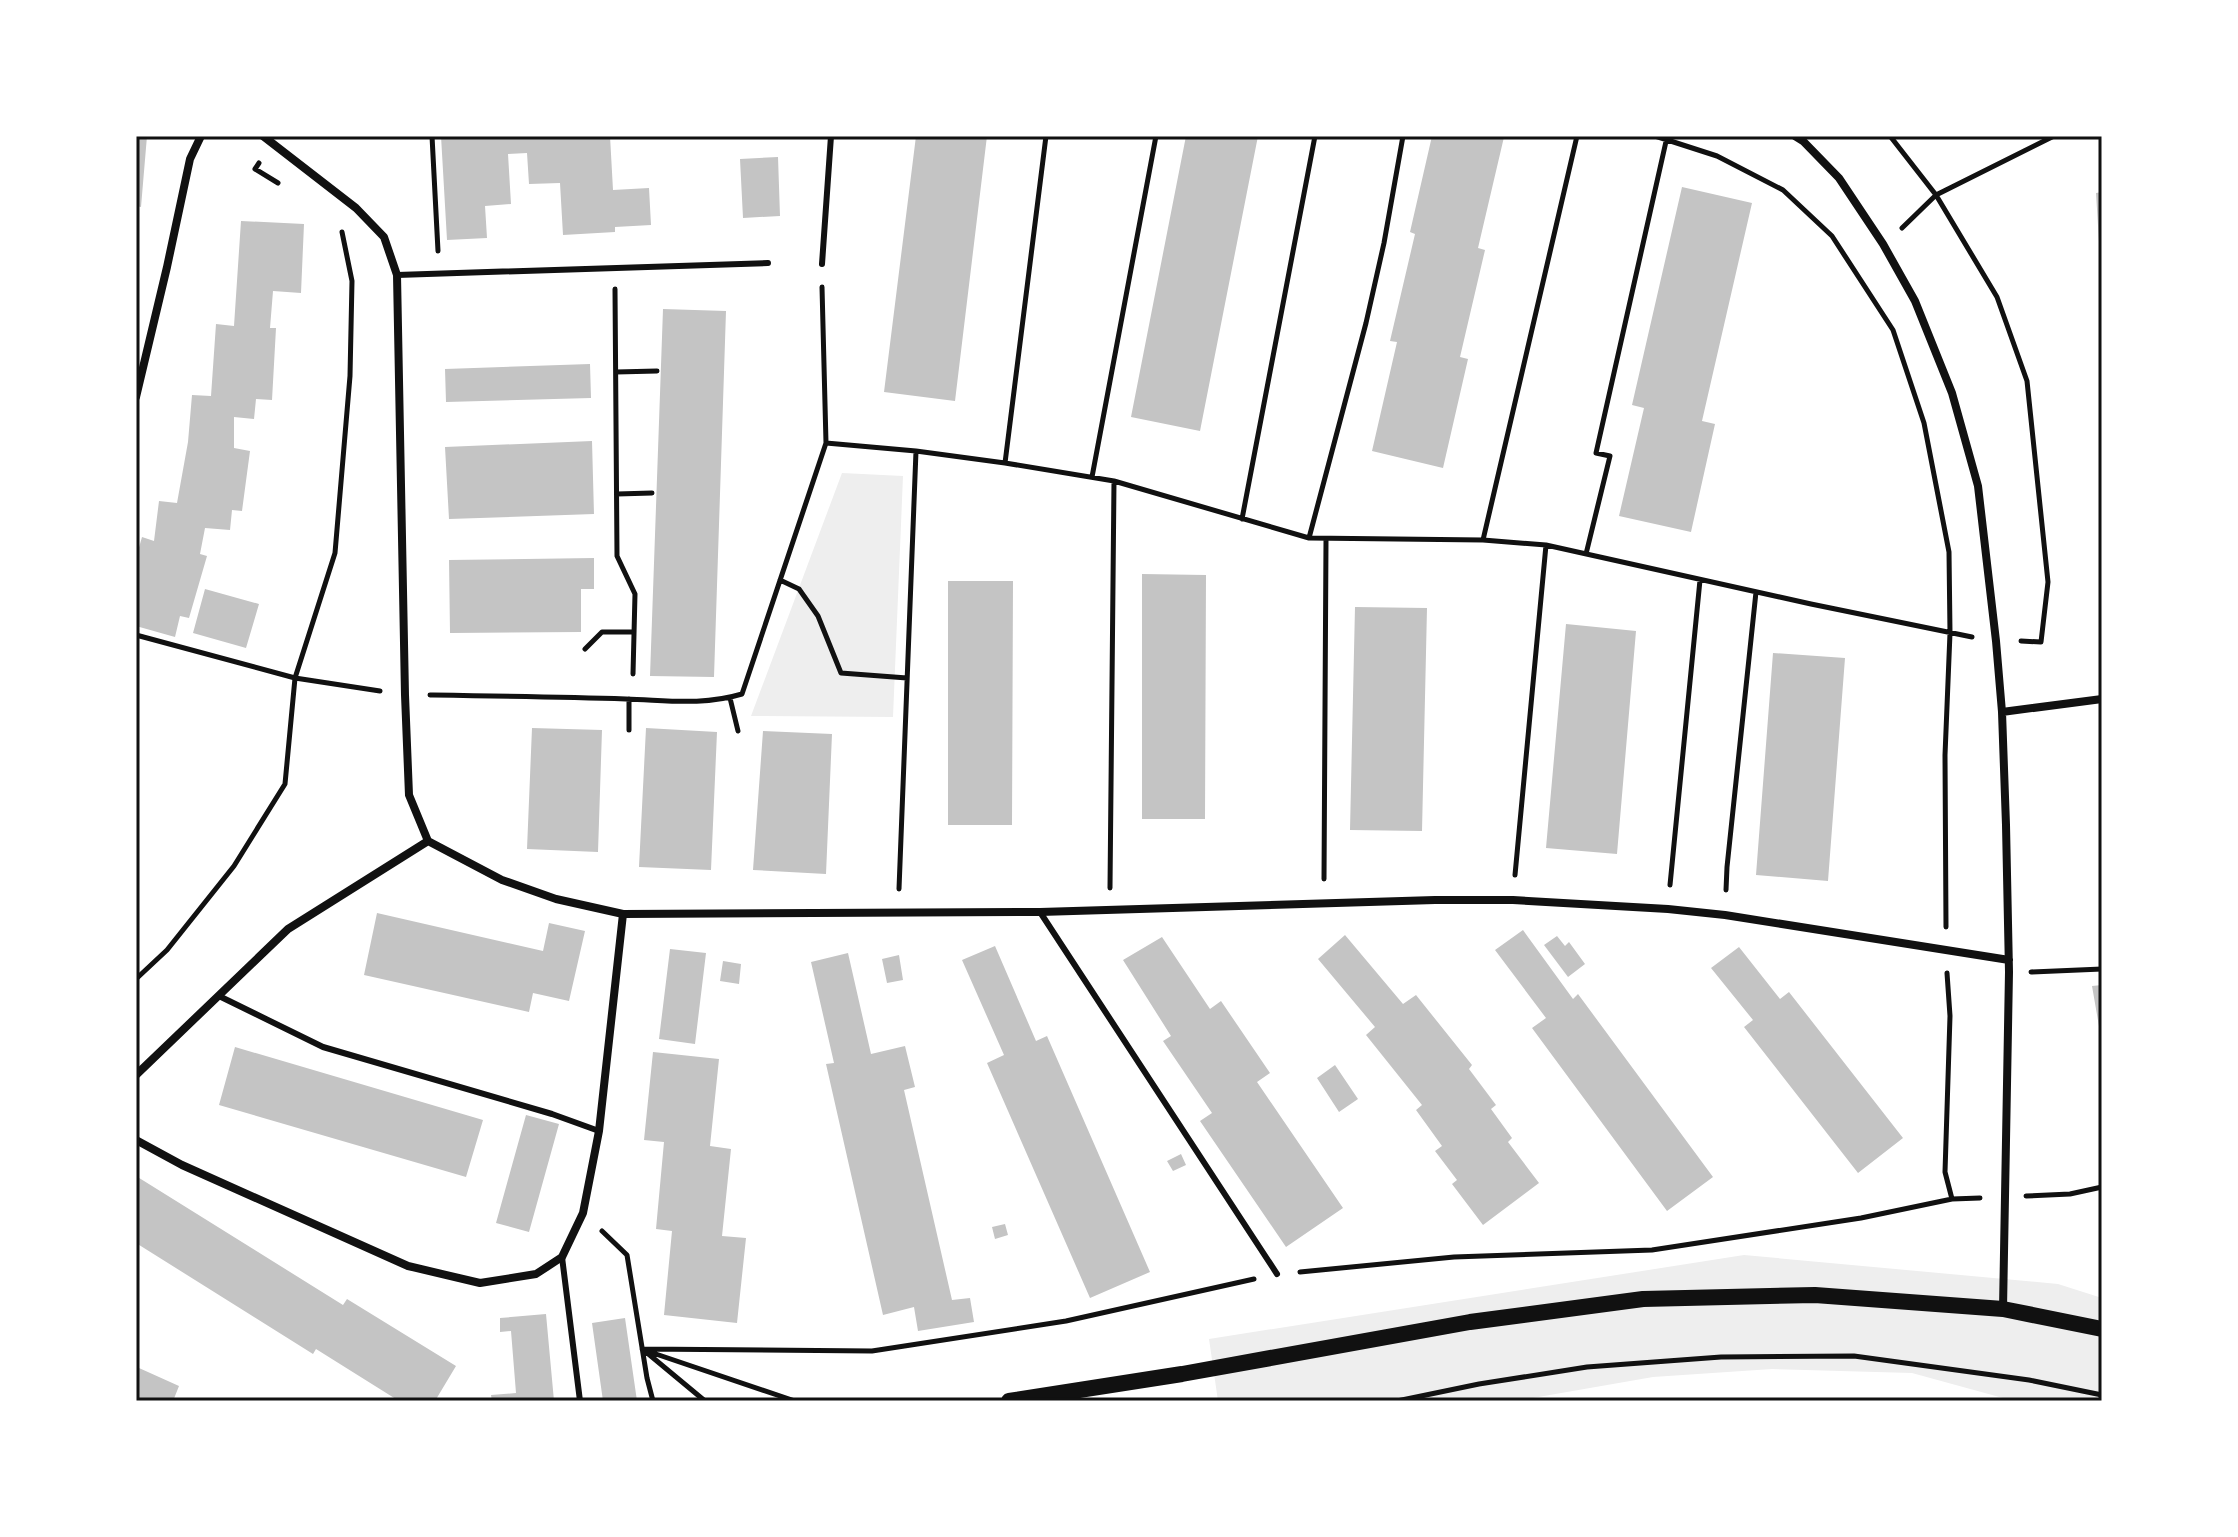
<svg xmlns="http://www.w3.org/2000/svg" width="2238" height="1537" viewBox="0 0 2238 1537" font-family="'Golos Text',sans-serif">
	<rect width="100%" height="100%" fill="#fff"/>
	<path fill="#eee" d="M842,473L903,476L893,717L751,716Z
		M1744,1255L2058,1284L2102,1298V1401H2014L1912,1373L1772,1369L1653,1377L1515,1401H1218L1209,1339Z"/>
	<path fill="#c4c4c4" d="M136,136H147L141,207L136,206Z
		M441,136H610L613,190L649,188L651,225L615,227V232L563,235L560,183L529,184L527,153L508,154L511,204L485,206L487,238L447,240Z
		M916,136H987L955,401L884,392Z
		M1186,136H1258L1200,431L1131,417Z
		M1432,136L1504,137L1478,248L1485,250L1460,357L1468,359L1443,468L1372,451L1397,342L1390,341L1415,234L1410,232Z
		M778,157L780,216L743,218L740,159Z
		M1682,187L1752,203L1702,421L1715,424L1691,532L1619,516L1644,408L1632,405Z
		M2102,192V258H2100L2096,193Z
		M241,221L304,224L301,293L273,291L270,328H276L272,400L256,399L254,419L234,417V448L250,451L242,511L232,510L230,530L205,528L200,554L207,556L189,618L180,616L175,637L136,626V558L142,537L154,541L159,501L177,503L188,442L192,395L211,396L216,324L234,326Z
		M663,309L726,311L714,677L650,676Z
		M590,364L591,398L446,402L445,369Z
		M592,441L594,514L449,519L445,447Z
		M594,558V589H581V632L450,633L449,560Z
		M1142,574L1206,575L1205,819H1142Z
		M948,581H1013L1012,825H948Z
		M205,589L259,604L246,648L193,633Z
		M1355,607L1427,608L1422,831L1350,830Z
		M1566,624L1636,631L1617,854L1546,848Z
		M1773,653L1845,658L1828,881L1756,875Z
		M532,728L602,730L598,852L527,849Z
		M646,728L717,732L711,870L639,867Z
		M763,731L832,734L826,874L753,870Z
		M377,913L543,951L549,923L585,931L569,1001L533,993L529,1012L364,975Z
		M1523,930L1573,999L1578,994L1713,1177L1667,1211L1532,1028L1546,1018L1495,950Z
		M1345,935L1403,1004L1416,995L1472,1065L1469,1069L1496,1105L1491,1109L1512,1138L1508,1142L1539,1183L1483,1225L1452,1184L1457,1180L1435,1151L1442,1146L1416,1110L1422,1105L1366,1035L1375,1027L1318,959Z
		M1557,936L1565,946L1569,942L1585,964L1568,977L1544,945Z
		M1162,937L1210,1009L1221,1001L1270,1073L1257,1082L1343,1208L1286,1247L1200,1121L1212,1113L1163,1041L1171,1036L1123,960Z
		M995,946L1036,1041L1047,1036L1150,1272L1090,1298L987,1063L1004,1055L962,960Z
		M1739,947L1780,999L1789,992L1903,1138L1858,1173L1744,1027L1753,1020L1711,968Z
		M670,949L706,953L695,1044L659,1039Z
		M848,953L871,1054L905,1046L915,1087L904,1090L952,1300L970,1298L974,1322L918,1331L914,1307L883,1315L826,1064L834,1063L811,962Z
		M899,955L903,980L887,983L882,959Z
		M723,961L741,964L739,984L720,981Z
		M2102,985V1032H2100L2092,986Z
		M235,1047L483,1120L466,1177L219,1105Z
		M653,1052L719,1059L710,1146L731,1149L722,1236L746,1238L737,1323L664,1315L672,1231L656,1229L664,1142L644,1140Z
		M1335,1065L1358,1099L1339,1112L1317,1078Z
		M526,1115L559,1124L529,1232L496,1223Z
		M1181,1154L1186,1165L1173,1171L1167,1161Z
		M136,1176L343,1305L347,1299L456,1366L435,1401H399L316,1349L313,1354L136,1243Z
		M1005,1224L1008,1235L995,1239L992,1227Z
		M546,1314L554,1401H492L491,1395L516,1393L511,1331L500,1332V1318Z
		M625,1318L637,1401H603L592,1323Z
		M139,1368L179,1386L173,1401H136V1374Z"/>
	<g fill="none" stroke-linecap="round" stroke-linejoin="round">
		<path stroke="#111" stroke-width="5" d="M432,136L438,251
			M1655,136L1717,156L1783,190L1832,236L1893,330L1924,423L1949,552L1950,633L1945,755L1946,927
			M1890,136L1936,195L1997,297L2027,381L2048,582L2041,642L2021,641
			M259,163L255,169L278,183
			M1902,228L1936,195L2054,136
			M615,289L617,556L635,594L633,674
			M616,372L657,371
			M826,443L916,451L1005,463L1114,481L1309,538L1483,540L1546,545L1811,604L1972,637
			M1005,463L1046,136
			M1092,477L1156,136
			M617,494L652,493
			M1242,519L1315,136
			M1309,538L1366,323L1384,243L1403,136
			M1483,540L1577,136
			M1586,554L1610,456L1596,453L1667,137
			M780,580L799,589L818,616L841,673L907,678
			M136,635L295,678L380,691
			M585,649L602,632H634
			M430,695C495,696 561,697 626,699C666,700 702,706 742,694L826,443L822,287
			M730,698L738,731
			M629,730V699
			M1515,875L1546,545
			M1324,879L1326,540
			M1670,885L1700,580
			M1110,888L1114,481
			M899,889L916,451
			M1726,890L1727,867L1756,592
			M2031,972L2102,969
			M1947,973L1950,1016L1945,1172L1952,1199
			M136,979L167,950L234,866L285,784L295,678L335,553L350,376L352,281L342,232
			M2026,1196L2070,1194L2102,1187
			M602,1231L627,1255L647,1378L653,1401
			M1300,1272L1454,1257L1652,1250L1861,1218L1952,1199L1980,1198
			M642,1349L872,1351L1066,1321L1254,1279
			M647,1351L795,1401
			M646,1352L705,1401
			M1397,1401L1479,1384L1587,1367L1721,1357L1854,1356L2029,1380L2102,1395"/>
		<path stroke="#111" stroke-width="6" d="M822,264L831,136
			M397,275L768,263
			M1040,912L1277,1274
			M219,996L323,1047L552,1114L599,1131
			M562,1257L580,1401"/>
		<path stroke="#111" stroke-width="8" d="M263,136L356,208L384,237L397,275L405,695L409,795L428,841L502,880L556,899L623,914L1040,912L1435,900H1513L1668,909L1725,915L2009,960
			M1795,136L1803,141L1839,178L1883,244L1915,301L1952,393L1978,486L1996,641L2002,712L2006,825L2009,972L2003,1309
			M136,397L167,267L190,159L201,136
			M2002,712L2102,699
			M136,1075L288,929L428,841
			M136,1140L182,1165L408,1266L480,1283L536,1274L562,1257L583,1213L599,1131L623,914"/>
		<path stroke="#111" stroke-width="16" d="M1009,1401L1182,1374L1470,1322L1643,1299L1815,1295L2003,1309L2102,1329"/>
	</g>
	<rect width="2238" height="1537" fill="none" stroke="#ffffff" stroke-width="276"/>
	<rect x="138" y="138" width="1962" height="1261" fill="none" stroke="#111" stroke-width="3"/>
</svg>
